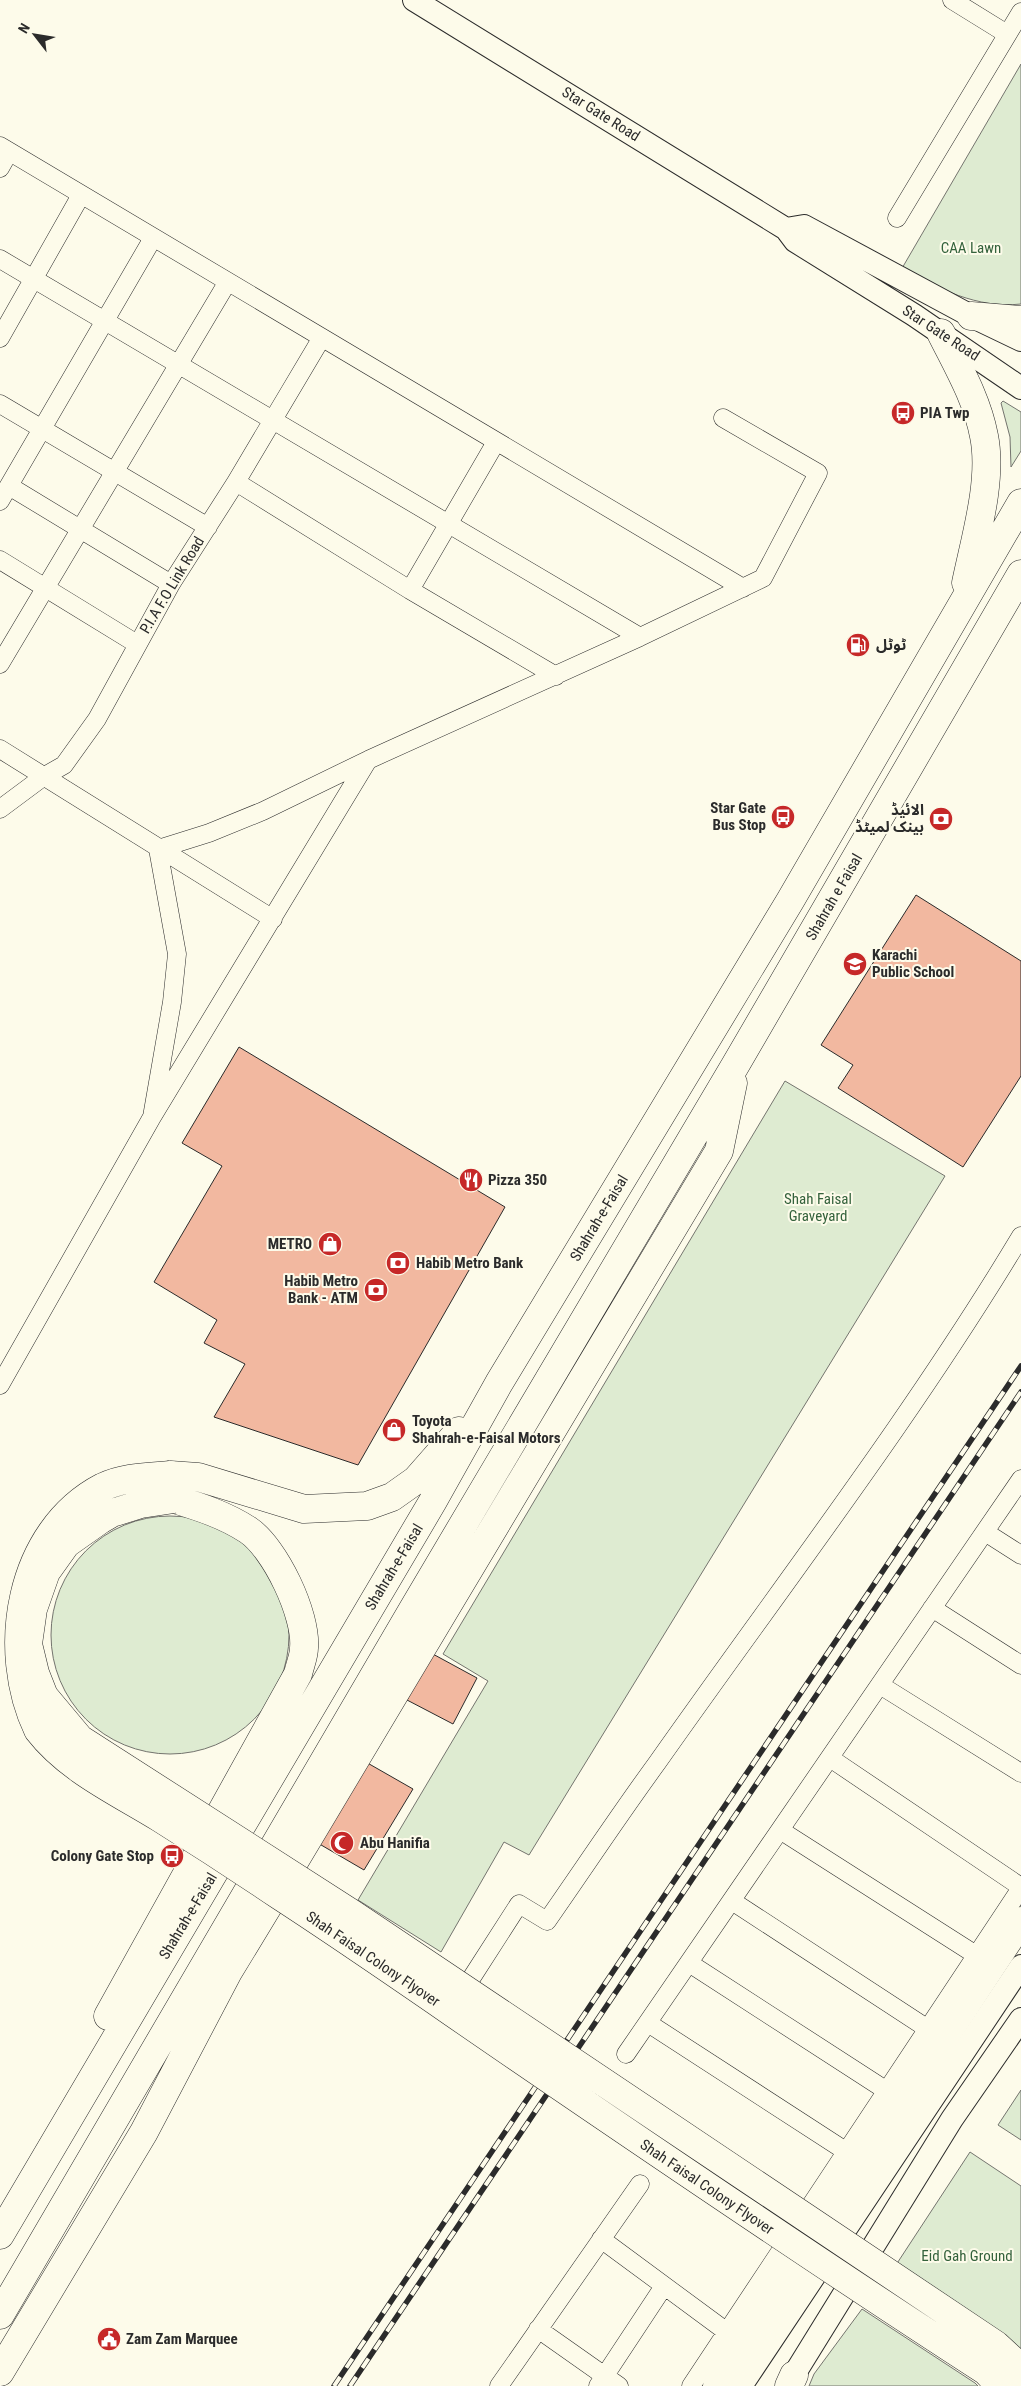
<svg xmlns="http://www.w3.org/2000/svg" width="1021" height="2386" viewBox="0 0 1021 2386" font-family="'Roboto Condensed','Noto Sans Arabic',sans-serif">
	<rect width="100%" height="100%" fill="#fdfbea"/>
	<path fill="#deebd1" stroke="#74746e" d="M1021,64V304C977,309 939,288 901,270Z
		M1003,401L1021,412V451L1011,467L1010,437L1001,403Z
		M785,1081L945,1176L529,1855L504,1842L441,1952L358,1900L488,1681L443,1654Z
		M51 1635a119 119 0 1 1 238 0a119 119 0 1 1-238 0Z
		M1021,2090V2140L998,2125Z
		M970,2152L1021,2186V2357L892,2271Z
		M862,2309L975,2383L978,2386H809L814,2374Z"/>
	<path fill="#f2b8a0" stroke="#2b2b2b" d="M916,895L1021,961V1076L963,1167L838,1088L853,1065L821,1045Z
		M239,1047L505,1207L358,1465L214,1417L245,1364L204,1343L217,1320L154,1282L222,1166L182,1143Z
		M431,1653L477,1678L453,1724L407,1700Z
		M364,1761L413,1789L364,1870L316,1842Z"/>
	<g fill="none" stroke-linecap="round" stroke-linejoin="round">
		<g stroke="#2b2b2b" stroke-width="19">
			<path id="minor" d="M952,0L1007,34
				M0,146L743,588
				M0,168L9,152
				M897,218L1021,12
				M0,259L640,637
				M0,338L81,195
				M0,404L208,527
				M236,482L410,590L556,676
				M9,486L171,584
				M0,501L153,238
				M0,560L137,644
				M410,590L496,442
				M0,664L227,283
				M0,749L273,919
				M0,809L43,777L64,765L97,719L171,584L236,482L321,339
				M152,1117L172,1002L177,954L158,849L209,833L263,811L368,760L640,637L763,578L818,473L723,418
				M0,1385L152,1117L368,760
				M985,1532L1021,1555
				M932,1608L1021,1665
				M880,1685L1021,1773
				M830,1758L1021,1887
				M780,1830L976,1955
				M732,1901L928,2029
				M689,1963L887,2091
				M465,1988L519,1904L547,1921C584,1868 619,1815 657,1763C780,1588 911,1419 1021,1236
				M648,2023L847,2152
				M626,2054L1021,1479
				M601,2239L727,2332
				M538,2329L619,2386
				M499,2386L640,2184
				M598,2386L664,2286
				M691,2386L1021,1888"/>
		</g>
		<g stroke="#2b2b2b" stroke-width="24">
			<path id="tertiary" d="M414,0L786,229L795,241L914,315L1021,388
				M786,229L804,226L971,316L1021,340
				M741,2386L1021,1966
				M787,2386L952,2119L1021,2019"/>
		</g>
		<g stroke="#2b2b2b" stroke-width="29">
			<path id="primary" d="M819,2228L1021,1921
				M717,2386L805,2253
				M789,2386L794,2375"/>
		</g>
		<g stroke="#2b2b2b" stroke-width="29">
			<path id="trunk" d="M971,316L1021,320
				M941,333C958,367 977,399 984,436C993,480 975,539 966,583
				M170,1475L198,1477L304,1509L367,1506L392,1497L416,1480L459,1431
				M288,1872L719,1151L733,1083
				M108,2016L298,1674C300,1665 304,1656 304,1648C307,1615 275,1548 248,1530C225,1515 200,1507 174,1499
				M0,2235L433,1501L499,1383L790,901L1021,503
				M0,2315L413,1609L736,1064L1021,574
				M0,2372L144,2132L228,1972L276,1893"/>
		</g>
		<use href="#minor" stroke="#fdfbea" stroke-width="18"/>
		<use href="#tertiary" stroke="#fdfbea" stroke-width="22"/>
		<use href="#primary" stroke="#fdfbea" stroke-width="28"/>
		<use href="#trunk" stroke="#fdfbea" stroke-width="28"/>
		<g stroke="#2b2b2b" stroke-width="5.5">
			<path id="rail" d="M334,2386L1021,1366
				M350,2386L1021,1392"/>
		</g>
		<use href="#rail" stroke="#fdfbea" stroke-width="4" stroke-dasharray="11" stroke-linecap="butt"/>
		<g stroke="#2b2b2b" stroke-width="29" stroke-linecap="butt">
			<path id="primary-bridge" d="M170,1475C147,1477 124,1477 103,1487C18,1531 0,1651 38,1730C69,1770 118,1792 160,1818C200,1843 240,1869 280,1896C360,1948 438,2003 517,2057C672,2163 828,2269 986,2371L1000,2386
				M174,1499L141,1504L112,1513L100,1520L66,1544L46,1572L33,1609L28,1644L35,1673L44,1696L80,1739L351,1913L996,2345L1021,2368"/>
		</g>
		<use href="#primary-bridge" stroke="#fdfbea" stroke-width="28"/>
	</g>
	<defs>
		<g id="bus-disc" transform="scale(1.25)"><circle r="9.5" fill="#c62828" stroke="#fdfbea"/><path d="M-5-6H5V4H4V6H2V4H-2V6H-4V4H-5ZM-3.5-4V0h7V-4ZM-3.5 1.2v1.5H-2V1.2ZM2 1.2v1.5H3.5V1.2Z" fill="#fff"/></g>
		<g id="fuel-disc" transform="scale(1.25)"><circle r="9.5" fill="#c62828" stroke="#fdfbea"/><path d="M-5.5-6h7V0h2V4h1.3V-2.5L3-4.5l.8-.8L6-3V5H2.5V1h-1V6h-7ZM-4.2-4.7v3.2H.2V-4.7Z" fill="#fff"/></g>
		<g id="bank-disc" transform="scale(1.25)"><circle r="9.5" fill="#c62828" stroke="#fdfbea"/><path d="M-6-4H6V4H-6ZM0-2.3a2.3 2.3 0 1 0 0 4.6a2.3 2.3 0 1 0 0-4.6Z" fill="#fff"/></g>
		<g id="school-disc" transform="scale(1.25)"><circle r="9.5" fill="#c62828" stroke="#fdfbea"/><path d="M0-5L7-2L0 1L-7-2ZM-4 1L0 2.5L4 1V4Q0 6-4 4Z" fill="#fff"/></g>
		<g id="restaurant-disc" transform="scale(1.25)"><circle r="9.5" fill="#c62828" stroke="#fdfbea"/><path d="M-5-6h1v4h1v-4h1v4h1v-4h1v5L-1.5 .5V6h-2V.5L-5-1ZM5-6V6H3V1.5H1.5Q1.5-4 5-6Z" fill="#fff"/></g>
		<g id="shop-disc" transform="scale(1.25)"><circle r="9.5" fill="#c62828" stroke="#fdfbea"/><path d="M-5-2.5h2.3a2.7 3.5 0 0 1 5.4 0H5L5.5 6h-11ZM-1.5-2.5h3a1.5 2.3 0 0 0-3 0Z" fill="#fff"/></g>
		<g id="mosque-disc" transform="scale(1.25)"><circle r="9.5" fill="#c62828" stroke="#fdfbea"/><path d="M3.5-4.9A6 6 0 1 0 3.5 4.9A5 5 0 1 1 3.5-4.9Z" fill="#fff"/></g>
		<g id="civic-disc" transform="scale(1.25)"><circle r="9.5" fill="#c62828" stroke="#fdfbea"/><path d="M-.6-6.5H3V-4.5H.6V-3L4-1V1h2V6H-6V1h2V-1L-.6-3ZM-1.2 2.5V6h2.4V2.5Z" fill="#fff"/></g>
	</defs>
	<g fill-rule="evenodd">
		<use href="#bus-disc" x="903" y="413"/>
		<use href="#fuel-disc" x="858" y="645"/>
		<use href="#bus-disc" x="783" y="817"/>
		<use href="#bank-disc" x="941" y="819"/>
		<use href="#school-disc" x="855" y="964"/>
		<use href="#restaurant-disc" x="471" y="1180"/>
		<use href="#shop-disc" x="330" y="1244"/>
		<use href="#bank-disc" x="398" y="1263"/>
		<use href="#bank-disc" x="376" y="1290"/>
		<use href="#shop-disc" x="394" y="1430"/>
		<use href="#mosque-disc" x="342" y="1843"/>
		<use href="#bus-disc" x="172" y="1856"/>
		<use href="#civic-disc" x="109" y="2339"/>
	</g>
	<g text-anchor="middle" stroke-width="4" stroke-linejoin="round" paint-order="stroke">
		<g font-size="15" fill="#2b2b2b" stroke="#fdfbea">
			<text transform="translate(601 114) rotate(32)" y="5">Star Gate Road</text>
			<text transform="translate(941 333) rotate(33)" y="5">Star Gate Road</text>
			<text transform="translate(172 585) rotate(-59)" y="5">P.I.A F.O Link Road</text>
			<text transform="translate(834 897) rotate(-60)" y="5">Shahrah e Faisal</text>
			<text transform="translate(599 1218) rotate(-59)" y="5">Shahrah-e-Faisal</text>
			<text transform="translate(394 1567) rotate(-59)" y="5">Shahrah-e-Faisal</text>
			<text transform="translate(188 1916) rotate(-59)" y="5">Shahrah-e-Faisal</text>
			<text transform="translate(373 1959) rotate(34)" y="5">Shah Faisal Colony Flyover</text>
			<text transform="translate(707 2187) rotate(34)" y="5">Shah Faisal Colony Flyover</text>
		</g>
		<g font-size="15" fill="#34623c" stroke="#fdfbea">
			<text x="971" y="253">CAA Lawn</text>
			<text x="818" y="1204">Shah Faisal<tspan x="818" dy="17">Graveyard</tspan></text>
			<text x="967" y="2261">Eid Gah Ground</text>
		</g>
		<g font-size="15" font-weight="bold" fill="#2b2b2b" stroke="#fdfbea" text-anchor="start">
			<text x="920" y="418">PIA Twp</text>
			<text x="876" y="650">ٹوٹل</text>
			<text x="766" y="813" text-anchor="end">Star Gate<tspan x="766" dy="17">Bus Stop</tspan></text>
			<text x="924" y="815" text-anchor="end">الائیڈ<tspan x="924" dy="17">بینک لمیٹڈ</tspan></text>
			<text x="872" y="960">Karachi<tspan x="872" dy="17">Public School</tspan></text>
			<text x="488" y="1185">Pizza 350</text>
			<text x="312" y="1249" text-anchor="end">METRO</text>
			<text x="416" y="1268">Habib Metro Bank</text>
			<text x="358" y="1286" text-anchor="end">Habib Metro<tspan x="358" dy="17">Bank - ATM</tspan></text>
			<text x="412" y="1426">Toyota<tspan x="412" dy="17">Shahrah-e-Faisal Motors</tspan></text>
			<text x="360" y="1848">Abu Hanifia</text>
			<text x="154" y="1861" text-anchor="end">Colony Gate Stop</text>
			<text x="126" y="2344">Zam Zam Marquee</text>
		</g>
	</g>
	<g transform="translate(35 35) rotate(301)" stroke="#fdfbea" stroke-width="4" paint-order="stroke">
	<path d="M0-4L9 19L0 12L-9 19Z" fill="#2b2b2b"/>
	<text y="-8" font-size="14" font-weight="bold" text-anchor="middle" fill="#2b2b2b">N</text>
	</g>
</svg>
